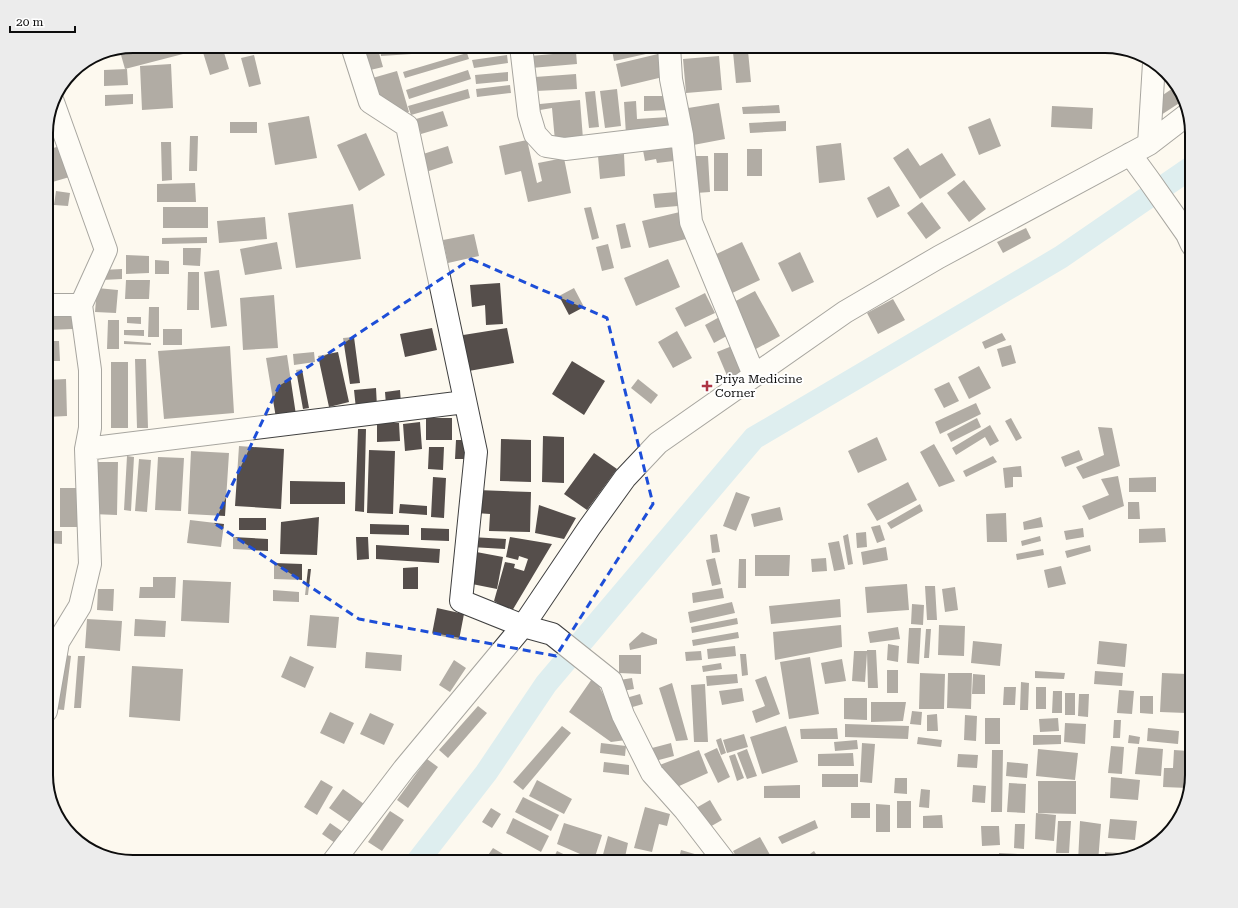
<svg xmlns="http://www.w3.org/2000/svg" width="1238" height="908" viewBox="0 0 1238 908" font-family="'Roboto Serif',serif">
	<rect width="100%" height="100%" fill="#fdf9ef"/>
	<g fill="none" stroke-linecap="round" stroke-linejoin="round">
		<path stroke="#b9e0ef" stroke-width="23" d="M417,862L486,773L546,684L754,438L1061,257L1192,167"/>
	</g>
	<path fill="#554e4b" d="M155,46H181L183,54L125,69L121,55Z
		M201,46H222L229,69L210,75Z
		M359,46H377L383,67L366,71Z
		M380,46H458V51L381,56Z
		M471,46H509V48L472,52Z
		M530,46H549V47L530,48Z
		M632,46H653L655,52L614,61L612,50Z
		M748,51L751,82L736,83L733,52Z
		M576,52L577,64L531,68L530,56Z
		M467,53L469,59L405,78L403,72Z
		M658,54L663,77L621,87L616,64Z
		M254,55L261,84L249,87L241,58Z
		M507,55L508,63L474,68L472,60Z
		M719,56L722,90L686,93L683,59Z
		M171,64L173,108L142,110L140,66Z
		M127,69L128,85L104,86V70Z
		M468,70L471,79L409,99L406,90Z
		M397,71L409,112L399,115L375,101L369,79Z
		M508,72V81L476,84L475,75Z
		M576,74L577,89L536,91L535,77Z
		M510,85L511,93L477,97L476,89Z
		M1176,86L1183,94L1184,100L1161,115L1160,97Z
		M468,89L470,98L411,115L408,106Z
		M617,89L621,126L605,128L600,91Z
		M595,91L599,127L589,128L585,92Z
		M133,94V104L105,106V95Z
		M644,96H669V110L644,111Z
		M580,100L583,139L555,141L552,108L540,110V104Z
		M636,101L637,119L669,117L670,132L626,135L624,102Z
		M719,103L725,139L688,146L682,109Z
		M779,105L780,113L743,114L742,107Z
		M1052,106L1093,108L1092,129L1051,127Z
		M443,111L448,126L421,134L416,119Z
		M309,116L317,158L275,165L268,123Z
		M990,118L1001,146L979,155L968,127Z
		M786,121V131L750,133L749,123Z
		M230,122H257V133H230Z
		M366,133L385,175L359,191L337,145Z
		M190,136H198L197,171H189Z
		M527,140L537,183L542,181L538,163L564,158L571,193L528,202L521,171L505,175L499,146Z
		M679,140L682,160L657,163L656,159L645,161L642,145Z
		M161,142H171L172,180L162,181Z
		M841,143L845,180L819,183L816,146Z
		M64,145L73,176L49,183L46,174V150Z
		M448,146L453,163L423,173L417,156Z
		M908,148L920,166L942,153L956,175L920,199L893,158Z
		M747,149H762V176H747Z
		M714,153H728V191H714Z
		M624,154L625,176L600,179L598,156Z
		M694,156H708L710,192L696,193Z
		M964,180L986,209L969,222L947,193Z
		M195,183L196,202H157V184Z
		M889,186L900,206L877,218L867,198Z
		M56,191L70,193L68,206L54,205Z
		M677,192L678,206L655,208L653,194Z
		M922,202L941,228L926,239L907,213Z
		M353,204L361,259L296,268L288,213Z
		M163,207H208V228H163Z
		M591,207L599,238L592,240L584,208Z
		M684,211L690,238L649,248L642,221Z
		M265,217L267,239L219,243L217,221Z
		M625,223L631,247L621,249L616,225Z
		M1026,228L1031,238L1003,253L997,242Z
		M474,234L479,256L448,263L443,240Z
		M207,237V243L162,244V238Z
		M277,242L282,269L245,275L240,249Z
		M742,242L760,280L728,295L710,257Z
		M608,244L614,268L602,271L596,247Z
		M183,248H201L200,266L183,265Z
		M800,252L814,282L792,292L778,263Z
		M126,255L149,256V273L126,274Z
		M668,259L680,287L636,306L624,278Z
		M155,260L169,261V274H155Z
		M122,269V279L102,280V270Z
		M219,270L227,326L211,328L204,272Z
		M188,272H199V310H187Z
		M126,280H150L149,299H125Z
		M500,283L503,324L486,325L485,305L472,307L470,285Z
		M97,288L118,290L116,313L95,312Z
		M574,288L584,307L569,315L559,296Z
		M755,291L780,336L754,350L730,304Z
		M705,293L715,313L685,327L675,308Z
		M274,295L278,348L243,350L240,298Z
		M893,299L905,320L878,334L867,313Z
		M149,307H159V337H148Z
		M46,312H73V329L46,330Z
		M723,315L732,333L714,343L705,325Z
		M127,317H141V324L127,323Z
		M108,320H119V349H107Z
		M432,328L437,350L405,357L400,334Z
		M507,328L514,363L463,372L457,336Z
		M163,329H182V345H163Z
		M124,330H144V336L124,335Z
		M677,331L692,358L673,368L658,342Z
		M1002,333L1006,340L985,349L982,342Z
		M354,337L360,383L350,384L343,338Z
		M46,341H59L60,361H46Z
		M124,341L151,343V345L124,344Z
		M1011,345L1016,363L1002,367L997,349Z
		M230,346L234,413L164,419L158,351Z
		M732,346L743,372L728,378L717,352Z
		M314,352L315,362L294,365L293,354Z
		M338,352L349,402L329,407L318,356Z
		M287,355L296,415L276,418L266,358Z
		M135,359H146L148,428H137Z
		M572,361L605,381L584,415L552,394Z
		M111,362H128V428H111Z
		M979,366L991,388L969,399L958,377Z
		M302,369L309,408L303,409L296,370Z
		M66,379L67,416L46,417V380Z
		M638,379L658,395L651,404L631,388Z
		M949,382L959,401L944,408L934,389Z
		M376,388L377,407L356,409L354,390Z
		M400,390L401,403L386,405L385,392Z
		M976,403L981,414L940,434L935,422Z
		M426,418H452V440H426Z
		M977,418L981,427L951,442L947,434Z
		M1011,418L1022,438L1016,441L1005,421Z
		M420,422L422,449L405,451L403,424Z
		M377,423H399L400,441L377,442Z
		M990,425L999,441L990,446L985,437L956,455L952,448Z
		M1098,427L1112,428L1120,466L1083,479L1076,467L1104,455Z
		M358,429H366L364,512L355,511Z
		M543,436L564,437V483L542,482Z
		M877,437L887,460L858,473L848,451Z
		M501,439L531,440V482L500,481Z
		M456,440H466V459H455Z
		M934,444L955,481L939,487L920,452Z
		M239,446L284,449L281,509L235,506Z
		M429,447H444L443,470L428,469Z
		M369,450L395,451L393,514L367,513Z
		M1079,450L1083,460L1065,467L1061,457Z
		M191,451L229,453L225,516L188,514Z
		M594,453L617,469L587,510L564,494Z
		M127,456L134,457L131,511L124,510Z
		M993,456L997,462L966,477L963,471Z
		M158,457L184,458L181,511L155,510Z
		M139,459L151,460L147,512L135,511Z
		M93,462H118L117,515L92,514Z
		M1021,466L1022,477H1013V487L1005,488L1003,468Z
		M1118,476L1124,506L1089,520L1082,506L1109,495L1101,479Z
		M433,477L446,478L444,518L431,517Z
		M1156,477V492H1129V478Z
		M290,481L345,482V504H290Z
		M908,482L917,500L877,521L867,504Z
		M60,488H77V527H60Z
		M477,490L531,492L530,532L489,531L490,514L476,513Z
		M736,492L750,497L736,531L723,526Z
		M1128,502H1139L1140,519H1128Z
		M400,504L427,506V515L399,513Z
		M920,504L923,511L891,529L887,523Z
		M539,505L576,518L564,539L535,533Z
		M780,507L783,520L754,527L751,514Z
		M1006,513L1007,542H987L986,514Z
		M319,517L317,555L280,554L281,522Z
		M1041,517L1043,527L1024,530L1023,522Z
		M239,518H266V530H239Z
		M190,520L224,524L221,547L187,543Z
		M370,524L409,525V535L370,534Z
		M880,525L885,540L877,543L871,527Z
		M421,528L449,529V541L421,540Z
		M1083,528L1084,537L1066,540L1064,531Z
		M1165,528L1166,542L1139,543V529Z
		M46,531H62V544L46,543Z
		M866,532L867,547L857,548L856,533Z
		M717,534L720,552L712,553L710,535Z
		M848,534L853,564L848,565L843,536Z
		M1040,536L1041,541L1022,546L1021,541Z
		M233,537L268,539V551L233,549Z
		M356,537H368L369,559L357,560Z
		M471,537L506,539L505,549L471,547Z
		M510,537L552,544L512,611L494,601L505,562L515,564L514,568L524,571L528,559L519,556L518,560L506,557Z
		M839,541L845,569L834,571L828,543Z
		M376,545L440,549L439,563L376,559Z
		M1090,545L1091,551L1067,558L1065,551Z
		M886,547L888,560L863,565L861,552Z
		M1043,549L1044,555L1017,560L1016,554Z
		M471,551L503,557L497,589L467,583Z
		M755,555H790L789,576H755Z
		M715,558L721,584L712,586L706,560Z
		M826,558L827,571L812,572L811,559Z
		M739,559H746V588H738Z
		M274,563L302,564V580L274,579Z
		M1061,566L1066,584L1048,588L1044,570Z
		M418,567V589H403V568Z
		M308,569H311L308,595H305Z
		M153,577H176L175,598H139L140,587H153Z
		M183,580L231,582L229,623L181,621Z
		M907,584L909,610L867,613L865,587Z
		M925,586H935L937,620H927Z
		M955,587L958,610L945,612L942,589Z
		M722,588L724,598L693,603L692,593Z
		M98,589H114L113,611L97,610Z
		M273,590L299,592V602L273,601Z
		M840,599L841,617L771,624L769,606Z
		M46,600L51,601L47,625H46Z
		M732,602L735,613L690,623L688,612Z
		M912,604L924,605L923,625L911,624Z
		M437,608L464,614L459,640L432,634Z
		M310,615L339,617L336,648L307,646Z
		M737,618L738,624L692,633L691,627Z
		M87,619L122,621L120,651L85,648Z
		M135,619L166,621L165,637L134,636Z
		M841,625L842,647L775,660L773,632Z
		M939,625L965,626L964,656L938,655Z
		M898,627L900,639L870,643L868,632Z
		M909,628H921L919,664L907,663Z
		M926,629H931L929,658H924Z
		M642,632L657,639V644L630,650L629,644Z
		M738,632L739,638L693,646L692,640Z
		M973,641L1002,644L1000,666L971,663Z
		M1099,641L1127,644L1125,667L1097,664Z
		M888,644L899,646L898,662L887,660Z
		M1185,644H1192V664H1185Z
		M735,646L736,656L708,659L707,649Z
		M867,650H876L878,688H868L867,653L865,682L852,681L854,651H867Z
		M701,651L702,660L686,661L685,652Z
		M366,652L402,655L401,671L365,668Z
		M61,654L71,656L64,710L54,709Z
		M740,654H746L748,675L742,676Z
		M619,655H641V674L619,673Z
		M78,656H85L81,708H74Z
		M290,656L314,667L305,688L281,677Z
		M810,657L819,714L789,719L780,662Z
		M842,659L846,681L825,684L821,663Z
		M454,660L466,668L450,692L439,685Z
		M721,663L722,669L703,672L702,666Z
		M132,666L183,669L180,721L129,717Z
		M887,670H898V693H887Z
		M1035,671L1065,673L1064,679L1035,678Z
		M1095,671L1123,673L1122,686L1094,684Z
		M920,673L945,674L944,709H919Z
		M948,673H972L971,709L947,708Z
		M1162,673L1187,674L1186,713L1160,712Z
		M737,674L738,683L707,686L706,676Z
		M973,674L985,675V694H972Z
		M594,676L626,740L611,742L569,712Z
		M766,676L780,714L756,723L752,711L765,706L755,680Z
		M632,678L634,689L622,691L620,680Z
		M1021,682L1029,683L1028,710H1020Z
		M672,683L688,740L676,741L659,688Z
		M705,684L708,742H694L691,685Z
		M1004,687H1016L1015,705H1003Z
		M1036,687H1046V709H1036Z
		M742,688L744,701L722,705L719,691Z
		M1119,690L1134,691L1132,714L1117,713Z
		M1053,691H1062V713H1052Z
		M1065,693H1075V715H1065Z
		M640,694L643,704L629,708L626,698Z
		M1079,694H1089L1088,717L1078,716Z
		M1140,696H1153V714L1140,713Z
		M844,698H867V720L844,719Z
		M871,702H906L903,721L871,722Z
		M478,706L487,713L448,758L439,750Z
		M912,711L922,712L921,725L910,724Z
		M330,712L354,723L344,744L320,733Z
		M370,713L394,724L384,745L360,734Z
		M937,714L938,731H927V715Z
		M965,715L977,716L976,741L964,740Z
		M985,718H1000V744H985Z
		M1058,718L1059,731L1040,732L1039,719Z
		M1114,720H1121L1120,738H1113Z
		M1065,723L1086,724L1085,744L1064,742Z
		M845,724L909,726L908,739L845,737Z
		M562,726L571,733L523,790L513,782Z
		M786,726L798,762L762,774L750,737Z
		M837,728L838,739H801L800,729Z
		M1148,728L1179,731L1178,744L1147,741Z
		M744,734L748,747L727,753L723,740Z
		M1033,735H1061V744L1033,745Z
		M1129,735L1140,737L1139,744L1128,743Z
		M918,737L942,740L941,747L917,744Z
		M721,738L726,753L721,755L716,740Z
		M857,740L858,749L835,751L834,742Z
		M601,743L626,746L625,756L600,753Z
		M671,743L674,756L655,761L652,748Z
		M862,743L875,744L872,783L860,782Z
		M1111,746L1124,747L1122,774L1108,773Z
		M1138,747L1163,749L1161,776L1135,774Z
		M717,748L730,777L718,783L704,754Z
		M747,749L757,776L747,779L737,753Z
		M1038,749L1078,753L1075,780L1036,776Z
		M699,750L708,773L677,787L657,766Z
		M992,750H1003L1002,812H991Z
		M1174,750L1189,751V756H1192V763H1188V777H1191L1188,788L1163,787L1164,768H1173Z
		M853,753L854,766H818V754Z
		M735,754L744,778L737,781L729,756Z
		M958,754L978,755L977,768L957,767Z
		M427,759L438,767L408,808L397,800Z
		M604,762L629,765V775L603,772Z
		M1007,762L1028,764L1027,778L1006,776Z
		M822,774H858V787H822Z
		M1111,777L1140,780L1138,800L1110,798Z
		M895,778H907V794L894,793Z
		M321,780L333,787L317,815L304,807Z
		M537,780L572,799L564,814L529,796Z
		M1038,781H1076V814L1038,813Z
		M1009,783L1026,784L1025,813L1007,812Z
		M800,785V798H764V786Z
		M973,785L986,786L985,803L972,802Z
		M343,789L364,804L351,823L329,808Z
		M921,789L930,790L929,808L919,807Z
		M523,797L559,815L551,831L515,812Z
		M710,800L722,820L708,828L696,808Z
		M897,801H911V828H897Z
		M851,803H870V818H851Z
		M876,804L890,805V832H876Z
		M645,807L670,814L667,826L659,824L652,852L634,848Z
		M491,808L501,814L492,828L482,822Z
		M390,811L404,820L382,851L368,842Z
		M1036,813L1056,815L1054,841L1035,839Z
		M942,815L943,828H923V816Z
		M513,818L549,836L541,852L506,833Z
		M1110,819L1137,821L1135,840L1108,838Z
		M815,820L818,828L782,844L778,837Z
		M1058,821H1071L1069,853H1056Z
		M1080,821L1101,824L1098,862H1078Z
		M330,823L343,832L335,843L322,834Z
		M564,823L602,835L594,860L557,844Z
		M1015,824H1025L1024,849L1014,848Z
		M981,826H999L1000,845L982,846Z
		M608,836L628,843L624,862H601Z
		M760,837L774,862H739L733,851Z
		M493,848L516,862H486L484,861Z
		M681,850L698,855L696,862H678Z
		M557,851L580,862H559L553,859Z
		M814,851L821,862H805L803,859Z
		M1105,852L1133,854V855L1105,862Z
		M999,853L1018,854V862H999Z
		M860,855L867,862H853Z
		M1024,857L1043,858V862H1024Z"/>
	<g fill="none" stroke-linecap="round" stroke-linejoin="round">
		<g stroke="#404040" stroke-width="24">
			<path id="minor" d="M352,46L370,102L407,126L476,452L461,601L523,626L552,634L611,681L623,715L652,773L685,810L725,862
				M521,46L529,114L535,134L546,146L565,149L682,135
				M669,46L671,79L682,135L691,222L754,375
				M53,102L106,250L81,305
				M1149,144L1154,63
				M1130,154L1149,180L1187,234L1192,245
				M46,305H81L90,370V428L86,449L465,402
				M46,711L58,642L80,606L90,564L86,449
				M333,862L404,769L523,626L589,528L625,478L658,443L845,312L939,257L1149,144L1188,114"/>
		</g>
		<use href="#minor" stroke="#fff" stroke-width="22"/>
	</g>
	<path d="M0 0H1238V908H0ZM471,259L607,318L653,504L556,656L359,619L214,523L279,386Z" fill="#fdf9ef" fill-opacity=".55" fill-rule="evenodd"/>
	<path fill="none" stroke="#1d4ed8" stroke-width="3" stroke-dasharray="8 5" stroke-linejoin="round" d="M471,259L607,318L653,504L556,656L359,619L214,523L279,386Z"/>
	<path fill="#ad3546" stroke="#fff" stroke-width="1.5" d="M705 380h4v4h4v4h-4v4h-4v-4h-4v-4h4z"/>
	<g text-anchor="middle" stroke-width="4" stroke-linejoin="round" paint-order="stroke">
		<g font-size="12" fill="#0d0d0d" stroke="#fff" text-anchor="start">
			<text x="715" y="383">Priya Medicine<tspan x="715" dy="14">Corner</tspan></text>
		</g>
	</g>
	<path d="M0 0H1238V908H0ZM133 53H1105A80 80 0 0 1 1185 133V775A80 80 0 0 1 1105 855H133A80 80 0 0 1 53 775V133A80 80 0 0 1 133 53Z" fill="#ececec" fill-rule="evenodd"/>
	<path fill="none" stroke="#0d0d0d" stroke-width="2" d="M133 53H1105A80 80 0 0 1 1185 133V775A80 80 0 0 1 1105 855H133A80 80 0 0 1 53 775V133A80 80 0 0 1 133 53Z"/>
	<path d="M10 26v6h65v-6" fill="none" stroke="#0d0d0d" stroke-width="2"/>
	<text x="16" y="26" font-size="12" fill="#0d0d0d" stroke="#ffffff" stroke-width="3" paint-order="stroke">20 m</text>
</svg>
